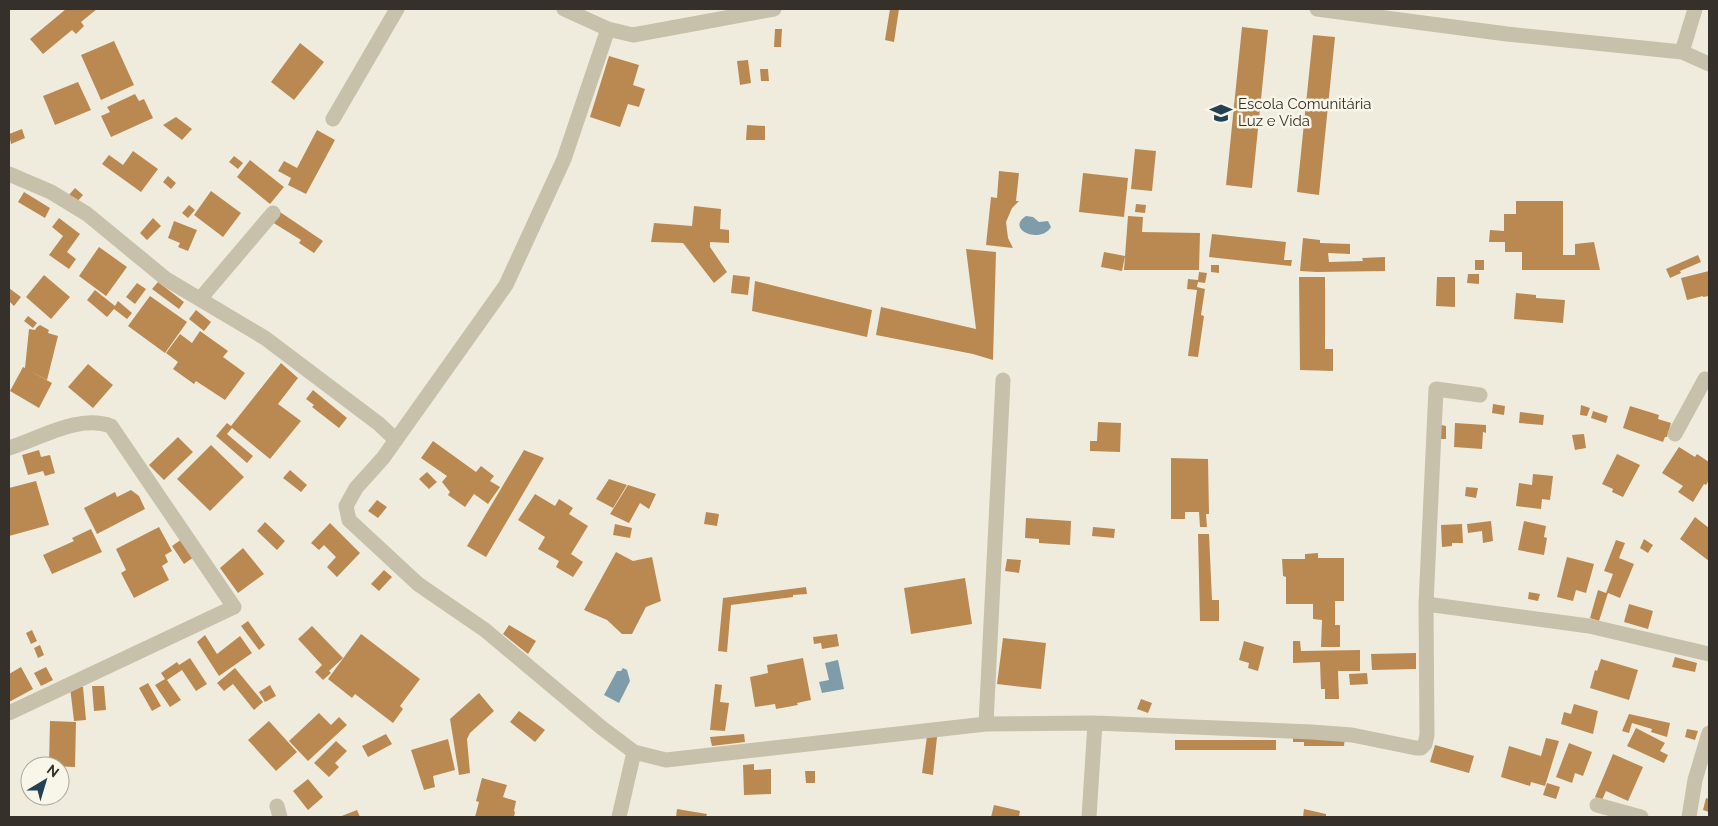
<svg xmlns="http://www.w3.org/2000/svg" width="1718" height="826" viewBox="0 0 1718 826" font-family="Raleway,sans-serif">
	<rect width="100%" height="100%" fill="#f0ecdd"/>
	<path fill="#7f9caa" d="M1026,216L1033,217L1039,222L1048,221L1051,227C1040,245 1005,229 1026,216Z
		M838,660L844,689L822,693L819,682L829,680L825,663Z
		M623,668L627,670L630,681L619,703L604,695L617,671H621Z"/>
	<path fill="#ba8952" d="M66,9H97L81,22L84,26L76,34L72,30L43,54L30,39Z
		M890,9H899L894,42L885,40Z
		M1242,27L1268,30L1252,188L1226,185Z
		M775,29H782L781,47H774Z
		M1313,35L1335,37L1319,195L1297,192Z
		M114,41L134,85L101,100L81,55Z
		M300,43L324,62L294,100L271,82Z
		M609,56L639,65L633,85L645,89L639,107L628,104L620,127L590,117Z
		M748,60L751,83L740,85L737,61Z
		M760,69H768L769,81H761Z
		M78,82L91,110L55,125L43,96Z
		M135,94L139,101L144,99L153,118L111,137L101,116L110,112L107,107Z
		M176,117L192,129L182,140L163,125Z
		M747,125L765,126V140H746Z
		M22,129L25,138L11,144L9,134Z
		M317,130L335,140L306,194L288,185L291,178L278,171L284,161L297,168Z
		M1135,149L1156,151L1152,191L1131,189Z
		M133,151L158,169L141,192L102,164L109,155L123,165Z
		M234,156L243,163L238,169L229,162Z
		M250,160L284,187L270,204L237,177Z
		M999,171L1019,173L1016,201H1019L1012,208L1006,222L1008,238L1013,248L986,245L991,197L997,198Z
		M1083,173L1128,178L1124,217L1079,212Z
		M168,176L176,183L171,189L163,182Z
		M75,188L83,195L76,203L68,196Z
		M211,191L241,213L223,237L194,215Z
		M24,192L50,208L45,218L18,202Z
		M1516,201H1563V255H1575V244L1594,242L1600,270H1522V252H1505V242H1489L1490,230L1504,231V214H1516Z
		M1136,204L1146,205L1145,213L1135,212Z
		M189,205L195,210L188,218L182,213Z
		M694,206L721,209L720,229L729,230V243L710,242V247L727,272L714,283L683,243L651,242L654,223L692,226Z
		M280,212L323,241L314,253L299,243L301,240L272,222Z
		M1128,216L1143,217L1142,232L1200,233L1199,270H1124Z
		M59,218L80,234L67,252L76,259L69,269L49,255L63,236L52,227Z
		M153,218L161,226L147,240L140,233Z
		M174,221L197,230L188,251L178,247L180,243L168,238Z
		M1212,234L1286,242L1284,260H1292L1291,266L1209,257Z
		M1303,238L1320,240V243L1350,244V254L1328,253L1329,262L1363,261L1362,258L1385,257V271L1317,272L1300,271Z
		M99,247L127,267L106,296L79,276Z
		M966,249L996,252L993,360L973,354L876,335L881,307L976,329Z
		M1104,252L1125,256L1122,271L1101,267Z
		M1698,255L1701,262L1680,271L1681,273L1670,278L1666,269Z
		M1475,260H1484V270H1475Z
		M1211,265H1219V273L1211,272Z
		M1709,271V296L1703,297V296L1687,300L1681,278Z
		M1199,272L1207,273L1205,283L1198,282L1197,287L1205,289L1201,315L1204,316L1198,357L1188,356L1197,290L1187,289L1188,279L1198,280Z
		M1468,274H1479V284L1467,283Z
		M44,275L70,297L51,319L26,297Z
		M733,275L750,277L748,295L731,293Z
		M1299,277H1325V349H1333V371L1300,370Z
		M1437,277H1455V307L1436,306Z
		M755,281L872,310L867,337L752,311Z
		M158,282L184,302L179,309L152,289Z
		M137,283L146,289L135,304L126,297Z
		M9,288L21,297L14,306L9,301Z
		M95,290L115,306L118,301L132,313L127,319L114,309L107,317L87,300Z
		M1516,293L1536,295V298L1565,300L1563,323L1514,319Z
		M150,296L187,322L165,353L128,326Z
		M196,310L211,322L204,331L189,319Z
		M28,316L37,323L33,328L24,321Z
		M40,325L49,330L48,333L58,336L47,380L28,370L52,383L39,408L10,391L23,367L25,368L29,329L35,330L37,327Z
		M200,331L228,351L223,357L245,373L225,400L196,381L194,384L173,369L178,362L166,353L180,334L192,343Z
		M281,363L298,378L278,404L301,421L270,459L232,428L227,434L253,456L247,463L216,436L227,423L231,426Z
		M88,364L113,385L93,408L68,387Z
		M313,390L347,418L339,428L312,407L314,405L306,399Z
		M1493,404L1505,406L1504,415L1492,413Z
		M1581,405L1590,408L1587,416L1580,415Z
		M1630,406L1659,415L1658,419L1671,423L1667,437H1665L1663,442L1623,428Z
		M1593,411L1608,416L1606,423L1591,418Z
		M1520,412L1544,415L1543,425L1519,423Z
		M1098,422L1121,423L1120,452L1090,451V441H1097Z
		M1455,423L1486,425V433L1483,432L1482,449L1454,447Z
		M1441,425L1446,426V439H1440Z
		M1584,434L1586,448L1575,450L1572,435Z
		M178,437L193,452L164,480L149,465Z
		M433,441L476,472L481,466L494,476L490,481L500,487L488,504L474,494L465,507L448,495L450,492L442,482L447,476L421,458Z
		M211,445L244,477L210,511L177,479Z
		M1679,447L1695,457L1697,454L1709,462V480L1706,485L1704,484L1693,502L1678,492L1683,486L1662,473Z
		M39,450L41,457L50,455L55,473L45,476L43,471L28,475L22,455Z
		M524,450L544,458L486,557L467,546Z
		M1617,454L1640,465L1623,497L1612,492L1613,489L1602,484Z
		M1171,458L1208,459L1209,514H1206L1207,527H1200L1199,512H1185V519H1171Z
		M290,470L307,485L301,492L283,478Z
		M427,472L437,482L429,489L419,479Z
		M1533,474L1553,476L1550,500L1542,499L1541,509L1516,506L1519,483L1532,485Z
		M609,479L627,485L613,508L596,499Z
		M36,481L49,525L9,536V488Z
		M628,485L656,494L649,509L640,503L629,523L610,514Z
		M1466,487L1478,488L1476,498L1465,496Z
		M131,490L139,496L145,509L97,534L84,508L115,492L117,497Z
		M535,494L555,506L559,499L573,508L569,514L588,526L571,554L583,562L573,577L556,567L559,561L538,549L545,537L518,520Z
		M377,500L387,507L378,518L368,511Z
		M706,512L719,514L717,526L704,524Z
		M1695,517L1709,528V561L1680,539Z
		M1026,518L1071,521L1070,545L1039,543V539L1025,538Z
		M1491,521L1493,541L1483,543L1482,531L1468,533L1467,524Z
		M1524,521L1546,526L1544,537L1547,538L1544,555L1518,550Z
		M265,522L285,541L277,550L257,531Z
		M330,523L360,553L337,577L327,567L336,557L324,545L319,550L311,543Z
		M615,524L632,528L630,538L613,535Z
		M1462,524L1463,543H1452V546L1442,547L1441,525Z
		M159,527L172,551L165,555L168,562L162,566L169,580L134,598L121,573L126,570L116,549Z
		M1093,527L1115,529L1114,538L1092,536Z
		M91,529L102,552L52,574L43,555L74,541L72,538Z
		M1198,534H1209L1212,600H1219V621H1200Z
		M182,539L194,557L184,564L172,546Z
		M1644,539L1653,545L1648,553L1640,548Z
		M1616,540L1625,543L1619,558L1634,564L1620,598L1608,593L1599,621L1590,618L1598,590L1606,593L1613,574L1604,571Z
		M243,548L264,574L238,593L220,568Z
		M616,552L633,561L652,557L661,601L646,607L632,634H622L607,620L584,610Z
		M1318,553V558H1344V601H1335V625H1340V647H1321L1322,620L1313,619V604H1286V577L1283,576L1282,559H1305V554Z
		M1567,557L1594,564L1586,593L1576,590L1573,601L1557,597Z
		M1007,559L1021,560L1019,573L1005,571Z
		M384,570L392,577L379,591L371,584Z
		M965,578L972,624L911,634L904,588Z
		M806,587L807,594L793,595V597L731,605L727,652L718,651L723,598Z
		M1529,592L1540,594L1538,601L1528,599Z
		M1629,604L1653,611L1648,629L1624,622Z
		M248,621L265,645L259,650L241,626Z
		M509,625L536,641L528,654L503,634Z
		M312,626L343,658L329,671L331,673L323,680L315,672L322,665L298,639Z
		M32,630L37,641L31,644L26,633Z
		M361,634L420,679L400,706L403,709L393,723L355,694L352,698L328,679Z
		M837,634L839,646L822,649L821,643L814,644L813,637Z
		M205,635L217,654L240,636L252,653L219,676L197,642Z
		M1003,638L1046,643L1041,689L997,684Z
		M1244,641L1264,647L1258,671L1248,668L1249,663L1239,660Z
		M1293,641H1300L1301,651L1360,650V671H1338L1339,699H1325V689H1321L1320,662L1293,663Z
		M40,645L44,655L38,658L34,648Z
		M1416,653V669L1372,670L1371,654Z
		M1675,657L1697,663L1695,672L1672,667Z
		M190,658L207,684L196,691L182,670L167,680L181,700L170,707L155,685L165,679L161,673L177,662L179,665Z
		M803,658L811,700L797,703L798,705L776,709L775,704L755,707L750,677L768,673L767,665Z
		M1601,659L1638,670L1629,700L1590,688L1595,670L1597,671Z
		M21,667L33,689L9,702V674Z
		M46,667L53,680L41,686L34,673Z
		M235,668L263,702L254,710L233,684L224,691L217,683Z
		M1367,673L1368,684L1350,685L1349,674Z
		M148,683L161,706L152,711L139,688Z
		M715,684L722,685L720,702L729,703L725,731L710,730Z
		M270,685L276,696L265,702L259,692Z
		M92,686H104L106,710L94,711Z
		M70,687H83L86,720L74,721Z
		M479,693L494,711L470,733L467,739L470,773L459,775L450,719Z
		M1141,699L1152,703L1148,713L1137,709Z
		M1574,704L1598,711L1593,734L1561,724L1564,712L1571,714Z
		M519,711L545,730L535,742L510,722Z
		M319,713L331,725L339,717L347,725L308,761L289,741Z
		M1629,714L1670,723L1667,737L1651,732L1652,729L1632,723L1629,733L1622,731Z
		M50,721L76,722L75,767L49,766Z
		M269,721L297,752L276,771L248,740Z
		M1636,728L1665,743L1660,751L1668,755L1664,763L1627,746Z
		M1687,729L1698,731L1695,740L1685,737Z
		M386,734L392,744L368,757L362,746Z
		M744,734L745,742L712,746L710,737Z
		M927,736L937,737L933,775L922,773Z
		M1293,737H1345L1344,746H1304V742H1293Z
		M1546,738L1559,741L1545,786L1531,782L1530,786L1501,777L1509,746L1541,756Z
		M448,739L455,770L433,776L435,787L424,790L411,750Z
		M1175,740H1276V750H1175Z
		M336,741L347,751L335,763L339,767L329,777L314,763Z
		M1569,743L1592,752L1583,776L1575,773L1572,783L1556,777Z
		M1435,745L1474,756L1469,773L1430,762Z
		M1613,754L1643,767L1628,801L1606,791L1602,800L1595,797Z
		M754,764V770L771,769V794L744,795L743,765Z
		M805,771H815V783H806Z
		M482,778L507,785L503,797L516,801L514,811L515,812L514,817H475L479,802L476,801Z
		M308,779L323,797L308,810L293,791Z
		M1547,783L1560,787L1556,799L1543,795Z
		M1706,798L1709,799V812L1703,810Z
		M994,805L1020,811L1019,817H991Z
		M677,809L707,814L706,817H676Z
		M1304,809L1326,814V817H1303Z
		M357,810L360,817H339Z"/>
	<g fill="none" stroke-linecap="round" stroke-linejoin="round">
		<path stroke="#c7c0ab" stroke-width="15" d="M564,9L608,29L633,35L774,9
			M1317,9L1507,34L1682,52L1709,64
			M608,29L564,159L506,285L383,458L356,488L346,506L349,520L418,584L485,630L602,728L634,752L666,760L986,724L1095,723L1312,732L1352,735L1416,748H1421L1425,744L1427,735L1426,604L1436,389L1480,395
			M1682,52L1695,9
			M333,119L397,9
			M9,174L51,192L87,214L166,279L265,338L379,424L396,440
			M200,299L273,213
			M1675,434L1705,379L1709,380
			M9,448C39,439 78,414 111,426L234,607L9,713
			M1426,604L1589,626L1709,654
			M986,724L1003,380
			M1597,805L1641,817
			M277,806L280,817
			M619,817L634,752
			M1089,817L1095,723
			M1689,817L1695,780L1709,733"/>
	</g>
	<defs>
		<g id="school-bare" transform="scale(1.725)"><path d="M0-5L7-2L0 1L-7-2ZM-4 1L0 2.5L4 1V4Q0 6-4 4Z" fill="#234152" stroke="#f8f5e9" stroke-width="2.5" paint-order="stroke"/></g>
	</defs>
	<g fill-rule="evenodd">
		<use href="#school-bare" x="1221" y="113"/>
	</g>
	<g text-anchor="middle" stroke-width="5" stroke-linejoin="round" paint-order="stroke">
		<g font-size="15" fill="#353029" stroke="#f8f5e9" text-anchor="start">
			<text x="1238" y="109">Escola Comunitária<tspan x="1238" dy="17">Luz e Vida</tspan></text>
		</g>
	</g>
	<rect width="1718" height="826" fill="none" stroke="#353029" stroke-width="20"/>
	<g transform="translate(45 781) rotate(38)"><circle r="24" fill="#f8f5e9" stroke="#aaa69c"/>
	<path d="M0-4L9 19L0 12L-9 19Z" fill="#234152"/>
	<text y="-8" font-size="14" font-weight="bold" text-anchor="middle" fill="#353029">N</text>
	</g>
</svg>
